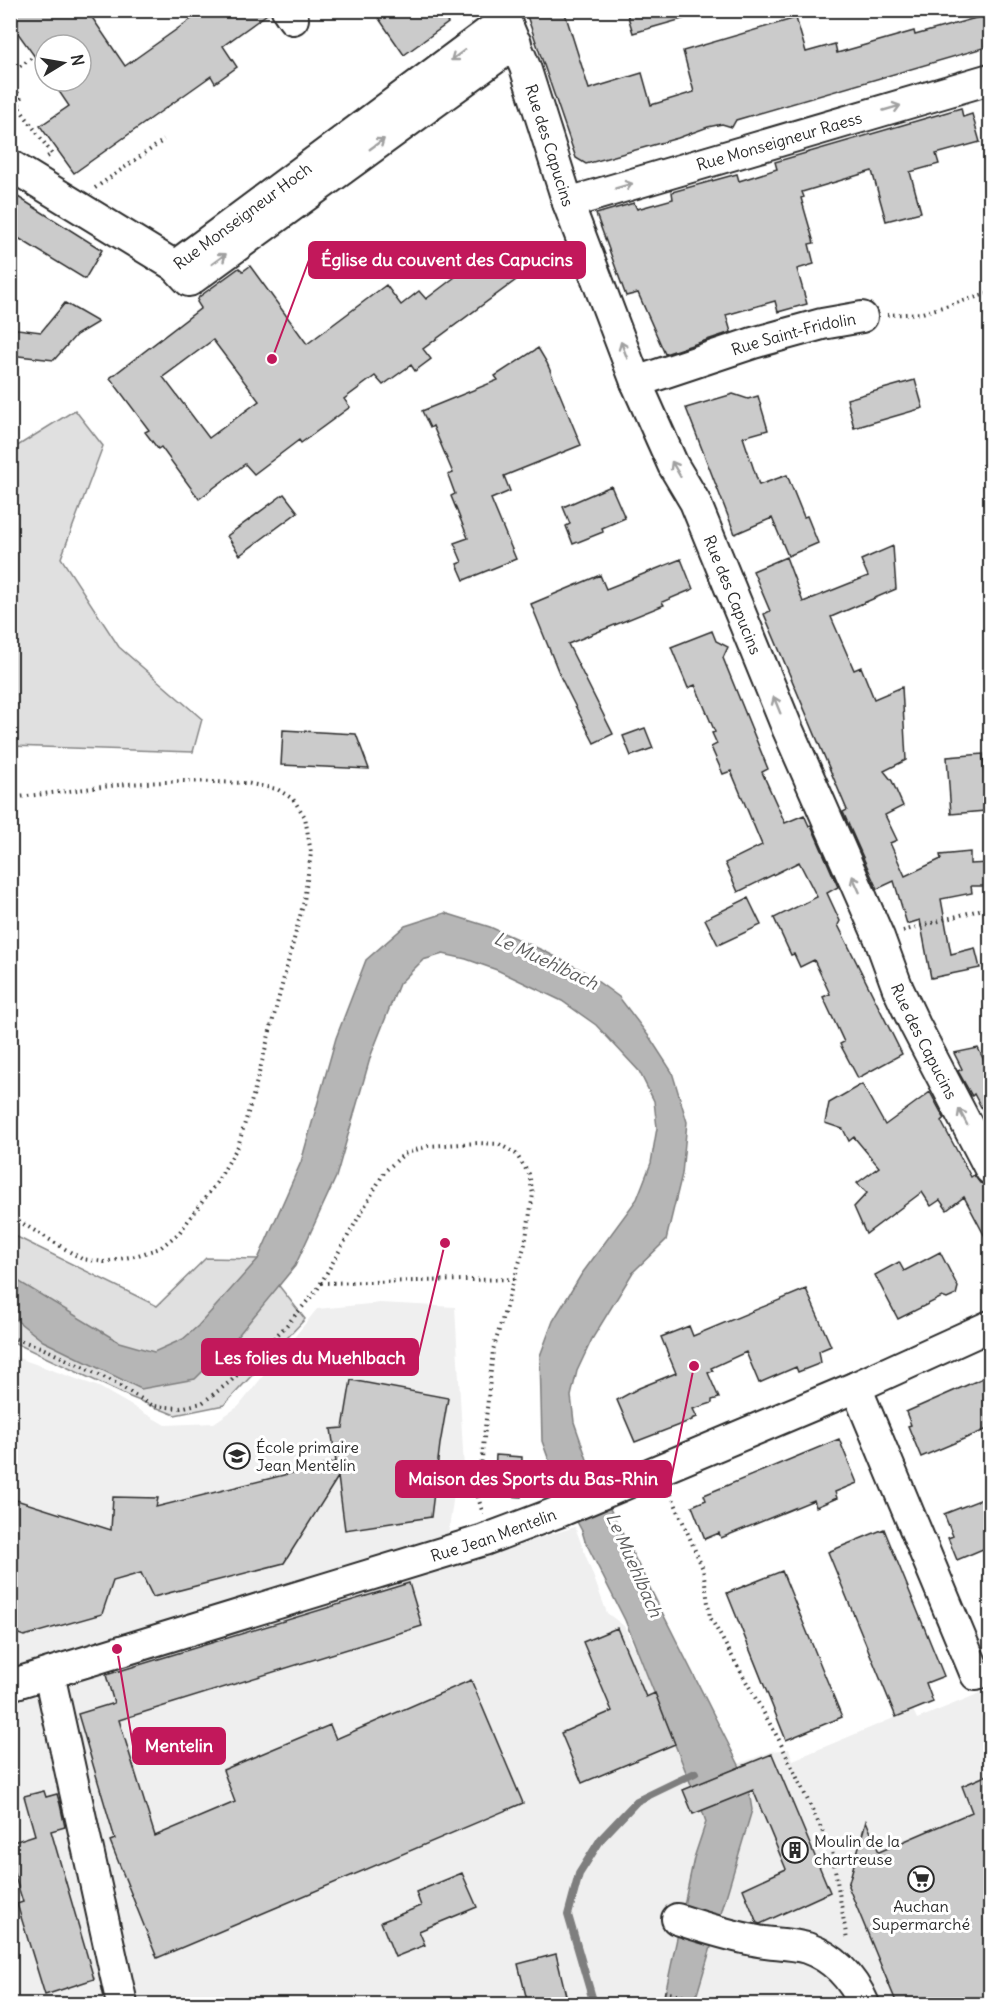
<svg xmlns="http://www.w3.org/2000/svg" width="1001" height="2015" viewBox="0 0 1001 2015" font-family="Delius,sans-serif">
	<rect width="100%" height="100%" fill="#fff"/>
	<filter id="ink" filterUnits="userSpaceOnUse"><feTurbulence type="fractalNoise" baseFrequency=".0167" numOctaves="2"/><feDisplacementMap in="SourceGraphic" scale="12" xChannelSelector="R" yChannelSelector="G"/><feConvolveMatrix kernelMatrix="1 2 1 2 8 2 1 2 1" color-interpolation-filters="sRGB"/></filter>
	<g filter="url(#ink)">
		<path fill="#efefef" d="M380,1303L455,1307L465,1487L454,1494L448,1536L11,1671L10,1355L99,1387L165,1425L214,1423L239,1406L317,1309Z
			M575,1527L607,1613L624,1626L655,1693L690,1782L773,1751L789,1749L793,1760L913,1710L917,1719L990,1689V2004H11V1697L194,1644Z"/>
		<path fill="#e0e0e0" stroke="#868686" stroke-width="1.5" d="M75,410L103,446L61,558L119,647L202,719L193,752L11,746V450Z
			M11,1234L157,1306L206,1258L258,1259L305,1319L224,1405L175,1415L130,1397L11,1341Z"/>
		<path fill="#b6b6b6" stroke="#7e7e7e" stroke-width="1.5" d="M445,913L490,927L544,951L583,971L619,997L650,1038L672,1072L687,1122L682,1174L666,1240L633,1272L592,1339L577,1371L571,1396L574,1422L591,1471L740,1767L692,1787L625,1620L585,1541L582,1531L559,1488L542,1441L540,1356L553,1321L581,1275L637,1199L651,1163L657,1128L654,1101L639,1071L596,1025L562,1001L497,970L466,959L443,954L423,960L399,984L371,1055L336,1177L295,1266L236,1338L195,1379L141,1389L43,1341L11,1316L10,1276L119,1342L154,1352L183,1339L198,1326L258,1259L301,1162L336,1038L366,960L405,926Z
			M749,1791L752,1810L694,2004H663L694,1858L706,1822L702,1810Z"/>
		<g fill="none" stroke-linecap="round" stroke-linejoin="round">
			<path stroke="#7e7e7e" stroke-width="8" d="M594,2004L568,1915L579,1874L601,1839L637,1801L695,1773"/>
		</g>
		<path fill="#cbcbcb" stroke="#2b2b2b" stroke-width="1.5" fill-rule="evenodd" d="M10,10H87L125,66L204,10L270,12L223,46L237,67L215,83L211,76L74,173L40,126L69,106L52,81H81V45H45V71L10,22Z
			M373,10H439L448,23L404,55Z
			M525,10H564L589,89L642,73L651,105L694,92L683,51L796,18L806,52L835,44L837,53L914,31L915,35L990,14V46L736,120L732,127L722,124L708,127L678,138L586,164L576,158Z
			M626,10H692L693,16L633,33Z
			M961,108L963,117L972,114L980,142L936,154L939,164L910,172L921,212L886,221L872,171L802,192L804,197L801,198L814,243L809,244L814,264L797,269L807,304L778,312L775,301L726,315L731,332L665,354L638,293L626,296L596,214L634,203L637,209L673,199L672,192L737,174L739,181L777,169L775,162Z
			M10,192L102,250L85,279L10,233Z
			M492,249L507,252L517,267L516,280L423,349L431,359L415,371L411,365L383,385L375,376L344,399L350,407L301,443L299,440L254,474L245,464L199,499L161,447L158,449L145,432L149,430L110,378L201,308L197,302L199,297L239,268L243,271L250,266L307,344L386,285L401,305L419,291L426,299ZM213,340L259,401L209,438L163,377Z
			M65,303L98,322L76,335L54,360L10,355V328L41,332Z
			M538,348L547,363L581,445L504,476L510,491L491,499L516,559L464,580L457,564L462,562L454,543L468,538L451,496L455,494L448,475L453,473L433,426L430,428L422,411L498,380L495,376Z
			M915,380L923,408L854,428L847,399Z
			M733,394L748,399L758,396L768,430L743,437L759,485L787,475L804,517L807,516L818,543L788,556L772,518L735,534L686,408Z
			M611,486L625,518L602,528L603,532L573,544L566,526L570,524L563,507Z
			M284,494L298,512L240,555L227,536Z
			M893,546L896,589L831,617L854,670L861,667L874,699L902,687L906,760L884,771L892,781L903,806L885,815L897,840L890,843L905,876L941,859L940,855L970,852V864L990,863V886H971L972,893L941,899L951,954L975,948L980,968L931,978L920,920L907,924L894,881L877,889L843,812L847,810L764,614L770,611L753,571L786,557L803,602L868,576L861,560Z
			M681,559L693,589L662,602L664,605L568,644L613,734L594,743L561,678L531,604L600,575L606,589Z
			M712,631L716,641L728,647L723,658L768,769L762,772L785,823L804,815L809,826L811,825L838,887L827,893L840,921L838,925L902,1054L858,1078L840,1044L844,1042L823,997L830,994L814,960L800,967L794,954L791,955L774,918L817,897L799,862L738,892L725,863L762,845L731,771L723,774L711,747L717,744L712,733L715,732L695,685L688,688L671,647Z
			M645,728L653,748L631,756L623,736Z
			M283,730L356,734L369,769L281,765Z
			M983,754L985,811L951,814L947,757Z
			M748,898L761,925L718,945L705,919Z
			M978,1048L990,1073V1124L974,1094L972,1096L958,1071L962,1069L954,1053Z
			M862,1084L885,1125L930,1092L944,1118L941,1121L971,1177L974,1175L980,1183L990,1186V1246L964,1197L947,1210L940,1200L931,1206L922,1192L866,1234L854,1207L867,1193L857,1183L879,1167L854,1137L849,1141L843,1129L825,1123L829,1103Z
			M940,1252L958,1287L956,1295L947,1299L942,1297L898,1319L875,1275L899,1262L904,1271Z
			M806,1289L831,1346L819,1351L821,1363L798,1372L796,1367L759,1383L746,1352L711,1368L713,1371L708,1373L719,1398L712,1400V1403L693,1409L697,1417L692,1419V1420L635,1442L617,1400L639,1388L676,1373L661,1337L689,1326L693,1336Z
			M990,1375V1428L921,1457L908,1426L911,1425L906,1412Z
			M351,1380L448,1398L440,1444L431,1517L345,1530L338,1477L284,1563L153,1597L141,1573L113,1581L102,1614L24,1636L10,1631V1498L111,1530L113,1497L158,1498L156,1507L336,1462L331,1429L343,1428Z
			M839,1439L857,1483L835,1492L837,1498L816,1507L814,1500L721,1538L719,1533L705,1539L692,1506L706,1500L704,1495Z
			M496,1455L522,1457L521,1497L494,1495Z
			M990,1496V1546L957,1560L948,1538L953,1536L944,1514Z
			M884,1529L944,1676L926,1683L933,1702L896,1717L828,1552Z
			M782,1571L842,1717L786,1740L727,1593Z
			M409,1583L422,1626L119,1720L155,1836L235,1802L223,1770L330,1725L336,1739L471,1680L523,1803L157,1958L110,1841L115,1839L78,1714L114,1703L106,1675Z
			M617,1628L646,1697L655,1693L675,1744L582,1783L561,1733L612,1711L583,1642Z
			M772,1754L830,1892L760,1924L757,1923L743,1889L786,1869L753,1790L693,1814L683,1790Z
			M990,1774V2004H897L848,1886L866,1821L879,1852L972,1812L962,1786Z
			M44,1791L46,1797L57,1794L60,1804L65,1827L51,1831L94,1979L45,1995L17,1904L23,1902L10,1861V1843L35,1835L24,1796Z
			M462,1873L477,1907L419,1931L425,1945L395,1957L381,1922L421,1906L416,1892Z
			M556,1954L568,2004H528L518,1964Z"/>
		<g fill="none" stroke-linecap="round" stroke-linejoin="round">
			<g stroke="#2b2b2b" stroke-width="34">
				<g id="minor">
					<path d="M287,10L293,19"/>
					<path id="s1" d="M501,10L525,67L568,203L636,382L673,465L695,502L788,730L879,937L898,989L915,1025L990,1169"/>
					<path d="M10,165L175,266L189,281L516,43"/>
					<path id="s2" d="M568,203L990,79"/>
					<path id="s3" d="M175,266L505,20"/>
					<path id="s4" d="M636,382L753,343L822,324L862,317"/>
					<path d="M856,1387L976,1675"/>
					<path d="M49,1674L122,2004"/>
					<path id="s5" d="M10,1685L484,1540L561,1511L856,1387L990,1326"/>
					<path d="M677,1919C702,1927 727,1935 753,1940C770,1944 790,1943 807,1948C835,1958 853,1979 864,2004"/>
				</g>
			</g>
			<path stroke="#2b2b2b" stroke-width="4" stroke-dasharray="1.5 4.5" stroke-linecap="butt" d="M10,73L35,56
				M10,83L21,97L18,106L52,154L47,157
				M10,111L18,106
				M95,188L164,140
				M887,315L922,313L990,293
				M10,798L127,784L183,781L246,783L277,789L293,799L305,817L311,853L304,901L253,1096L238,1146L217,1182L179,1233L160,1248L135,1256L104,1262L82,1259L10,1216
				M903,931L990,907
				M321,1283L515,1279
				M10,1337L40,1347L112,1381L153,1406L180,1408L202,1403L231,1381L285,1327L317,1290L385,1171L404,1154L428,1146L478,1143L499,1144L516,1154L529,1174L533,1194L525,1244L493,1350L478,1497L483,1514
				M671,1494L703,1569L710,1617L779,1740L832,1851L847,1940
				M664,1992L702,2000"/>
			<use href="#minor" stroke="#fff" stroke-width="30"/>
		</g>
		<defs><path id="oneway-shaft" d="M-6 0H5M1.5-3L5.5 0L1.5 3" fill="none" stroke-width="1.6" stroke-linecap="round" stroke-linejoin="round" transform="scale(1.5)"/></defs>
		<g stroke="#a0a0a0">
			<use href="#oneway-shaft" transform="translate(458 55) rotate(143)"/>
			<use href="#oneway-shaft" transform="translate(892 108) rotate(-16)"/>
			<use href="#oneway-shaft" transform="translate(377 144) rotate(-36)"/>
			<use href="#oneway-shaft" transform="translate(624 186) rotate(-16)"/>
			<use href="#oneway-shaft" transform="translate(219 259) rotate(-36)"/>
			<use href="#oneway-shaft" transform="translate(624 350) rotate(-111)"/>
			<use href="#oneway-shaft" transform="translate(676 469) rotate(-120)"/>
			<use href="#oneway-shaft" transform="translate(777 705) rotate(-112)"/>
			<use href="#oneway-shaft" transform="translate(856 884) rotate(-114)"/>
			<use href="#oneway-shaft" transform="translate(963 1117) rotate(-118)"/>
		</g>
	</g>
	<defs>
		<g id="school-ring" transform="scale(1.35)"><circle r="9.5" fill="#fff" stroke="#2b2b2b" stroke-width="1.5"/><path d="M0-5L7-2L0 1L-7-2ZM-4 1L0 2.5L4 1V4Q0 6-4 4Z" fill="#2b2b2b"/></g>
		<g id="building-ring" transform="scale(1.35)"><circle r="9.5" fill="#fff" stroke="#2b2b2b" stroke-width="1.5"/><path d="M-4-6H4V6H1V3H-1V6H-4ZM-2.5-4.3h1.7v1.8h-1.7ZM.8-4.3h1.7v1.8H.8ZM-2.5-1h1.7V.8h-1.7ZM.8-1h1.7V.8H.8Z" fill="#2b2b2b"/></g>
		<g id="supermarket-ring" transform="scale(1.35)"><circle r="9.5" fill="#fff" stroke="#2b2b2b" stroke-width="1.5"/><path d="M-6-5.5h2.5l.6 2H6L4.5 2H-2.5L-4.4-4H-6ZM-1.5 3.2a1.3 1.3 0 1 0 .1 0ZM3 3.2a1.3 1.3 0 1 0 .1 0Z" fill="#2b2b2b"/></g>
	</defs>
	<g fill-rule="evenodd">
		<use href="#school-ring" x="237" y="1456"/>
		<use href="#building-ring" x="795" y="1850"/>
		<use href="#supermarket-ring" x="921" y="1879"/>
	</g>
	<g text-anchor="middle" stroke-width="6" stroke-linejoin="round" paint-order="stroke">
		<g font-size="16" fill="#2b2b2b" stroke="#fff">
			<text dy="6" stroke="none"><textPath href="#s2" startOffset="220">Rue Monseigneur Raess</textPath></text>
			<text dy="6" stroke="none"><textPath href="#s1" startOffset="144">Rue des Capucins</textPath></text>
			<text dy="6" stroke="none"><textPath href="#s3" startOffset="84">Rue Monseigneur Hoch</textPath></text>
			<text dy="6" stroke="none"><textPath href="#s4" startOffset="165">Rue Saint-Fridolin</textPath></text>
			<text dy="6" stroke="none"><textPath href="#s1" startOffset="630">Rue des Capucins</textPath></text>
			<text dy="6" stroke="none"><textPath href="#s1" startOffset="1116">Rue des Capucins</textPath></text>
			<text dy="6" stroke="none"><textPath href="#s5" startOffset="506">Rue Jean Mentelin</textPath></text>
		</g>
		<g font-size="16" fill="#2b2b2b" stroke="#fff" text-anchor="start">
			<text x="256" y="1453">École primaire<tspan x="256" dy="18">Jean Mentelin</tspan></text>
			<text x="814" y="1847">Moulin de la<tspan x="814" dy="18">chartreuse</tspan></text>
			<text x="921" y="1912" text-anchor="middle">Auchan<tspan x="921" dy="18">Supermarché</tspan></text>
		</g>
		<g font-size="18" font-style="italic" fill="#5c5c5c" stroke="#fff">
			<text transform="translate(546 961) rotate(25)" y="6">Le Muehlbach</text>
			<text transform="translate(634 1565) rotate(66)" y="6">Le Muehlbach</text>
		</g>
	</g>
	<path fill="none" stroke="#c2185b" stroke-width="2" d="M272 359L309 260M445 1243L418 1357M694 1366L671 1479M117 1649L133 1746"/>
	<g fill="#c2185b" stroke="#fff" stroke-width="2">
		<circle cx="272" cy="359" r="6"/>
		<circle cx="445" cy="1243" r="6"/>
		<circle cx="694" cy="1366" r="6"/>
		<circle cx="117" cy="1649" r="6"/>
	</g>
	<g fill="#c2185b" stroke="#c2185b" stroke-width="2">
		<rect x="309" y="242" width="276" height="36" rx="6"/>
		<rect x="202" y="1339" width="216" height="36" rx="6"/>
		<rect x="396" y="1461" width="275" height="36" rx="6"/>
		<rect x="133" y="1728" width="92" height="36" rx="6"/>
	</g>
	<g font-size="18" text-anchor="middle" font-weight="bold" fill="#fff">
		<text x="447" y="266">Église du couvent des Capucins</text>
		<text x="310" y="1364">Les folies du Muehlbach</text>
		<text x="533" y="1485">Maison des Sports du Bas-Rhin</text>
		<text x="179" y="1752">Mentelin</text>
	</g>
	<rect width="1001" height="2015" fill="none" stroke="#fff" stroke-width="36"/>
	<rect x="18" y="18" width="965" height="1979" fill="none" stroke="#2b2b2b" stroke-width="2" filter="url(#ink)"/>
	<g transform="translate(63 63) rotate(79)"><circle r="28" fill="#ffffff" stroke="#aaaaaa" stroke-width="1.5"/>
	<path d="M0-4.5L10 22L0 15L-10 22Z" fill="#2b2b2b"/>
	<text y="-9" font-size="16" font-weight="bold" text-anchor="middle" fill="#2b2b2b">N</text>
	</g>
</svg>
